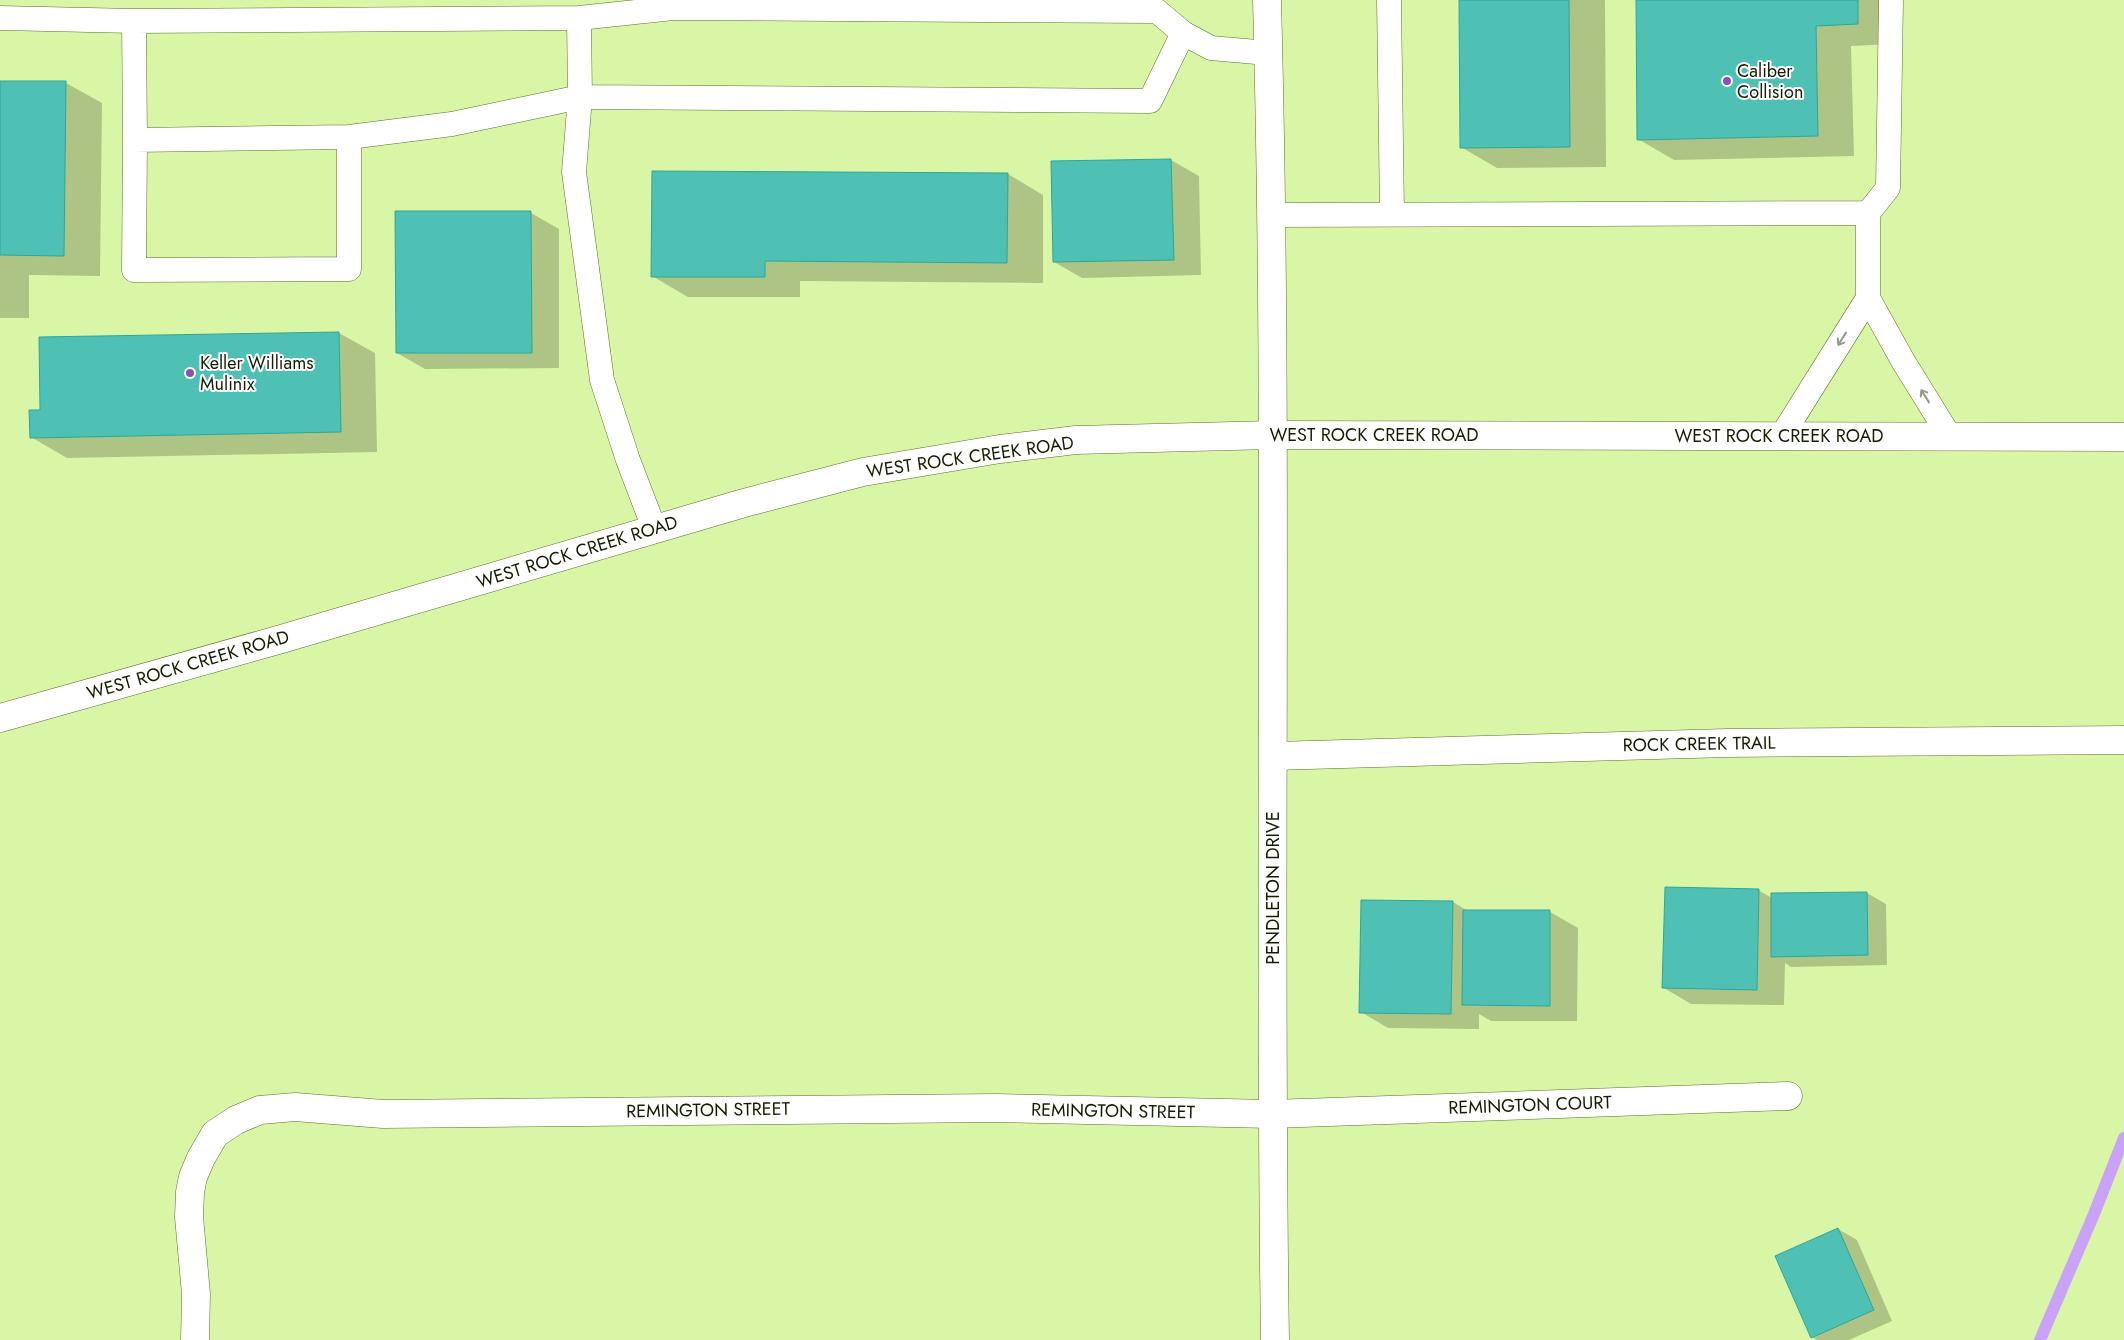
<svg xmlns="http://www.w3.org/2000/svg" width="2124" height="1340" viewBox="0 0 2124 1340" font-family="Jost,sans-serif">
	<rect width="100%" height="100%" fill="#d9f6a7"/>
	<path fill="#0003" d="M1460,0H1605L1606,167L1497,168L1461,147Z
		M1637,0H1893L1894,44L1851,46L1854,156L1674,160L1638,139Z
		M0,82L66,83L102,103L100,276L29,275V318H0Z
		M1171,160L1199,176L1201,275L1082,278L1054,262L1052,163Z
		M1008,174L1043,195V283L800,281V297H688L652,276Z
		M396,213H531L559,229V368L425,369L397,353Z
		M339,333L375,353L377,452L67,458L31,437L42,411Z
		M1758,890L1772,898L1867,893L1886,904L1887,965L1791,967L1785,963L1784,1005L1691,1004L1664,988Z
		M1362,901L1453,902L1468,911L1550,912L1578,928L1577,1021H1491L1479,1014V1029L1388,1028L1361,1012Z
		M1838,1229L1857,1240L1892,1321L1849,1340H1817L1812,1337Z"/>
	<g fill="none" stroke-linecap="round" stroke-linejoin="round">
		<path stroke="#caa2fa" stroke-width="12" d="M2040,1340L2094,1214L2124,1138"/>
	</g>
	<path fill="#4ec1b4" stroke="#2ca79a" d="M1459,0H1569L1570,147L1460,148Z
		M1636,0H1858V24L1816,26L1818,136L1637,140Z
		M0,81H66L64,256L0,255Z
		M1171,159L1174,260L1053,262L1051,161Z
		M652,171L1008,173L1007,263L765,261V277H651Z
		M395,211H531L532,353H396Z
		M339,332L341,432L30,438L29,410H40L39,337Z
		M1665,887L1759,889L1757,990L1662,988Z
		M1867,892L1868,955L1771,957V893Z
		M1361,900L1453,901L1451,1014L1359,1013Z
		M1463,910H1550V1006L1462,1005Z
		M1838,1228L1874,1310L1811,1338L1775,1256Z"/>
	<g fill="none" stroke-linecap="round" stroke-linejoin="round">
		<g stroke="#5a7125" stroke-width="25">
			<path id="service" d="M1389,0L1392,214
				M0,18L134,21L579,18L673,8L1157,11L1183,33L1211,48L1268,53
				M134,21L135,140L349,137L452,124L580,97L579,18
				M135,140L134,270L349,269V137
				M1868,213L1888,188L1891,0
				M1270,215L1868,213V298L1903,361L1950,437
				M1781,437L1868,298
				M654,528L628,460L602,380L574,172L580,97L1150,101L1183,33"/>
		</g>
		<g stroke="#5a7125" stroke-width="29">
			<path id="minor" d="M1267,0C1279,447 1268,893 1275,1340
				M195,1340L196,1294L189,1217L190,1192L193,1177L201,1158L215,1134L236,1120L260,1110L295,1107L383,1114L996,1108L1272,1114L1788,1096"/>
		</g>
		<g stroke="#5a7125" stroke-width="29">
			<path id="tertiary" d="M1274,756L1727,743L2124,740"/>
		</g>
		<g stroke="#5a7125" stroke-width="29">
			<path id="secondary" d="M0,718L278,640L744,503L863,472L1000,449L1076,440L1272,435L2124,437"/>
		</g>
		<use href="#service" stroke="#fff" stroke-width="24"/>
		<use href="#minor" stroke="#fff" stroke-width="28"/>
		<use href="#tertiary" stroke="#fff" stroke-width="28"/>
		<use href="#secondary" stroke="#fff" stroke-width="28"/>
	</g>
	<defs><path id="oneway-shaft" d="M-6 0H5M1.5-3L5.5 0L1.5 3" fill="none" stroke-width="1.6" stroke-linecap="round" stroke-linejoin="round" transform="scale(1.25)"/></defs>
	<g stroke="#95998c">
		<use href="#oneway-shaft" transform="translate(1842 339) rotate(122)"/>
		<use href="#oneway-shaft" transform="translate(1925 396) rotate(-122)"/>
	</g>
	<g fill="#894dc3" stroke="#fff" stroke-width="2">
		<circle cx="1727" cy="81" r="5"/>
		<circle cx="190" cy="373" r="5"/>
	</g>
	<g text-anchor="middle" stroke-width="4" stroke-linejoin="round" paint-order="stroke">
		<g font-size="18" fill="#141d00" stroke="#fff" text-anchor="start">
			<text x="1737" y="77">Caliber<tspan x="1737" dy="21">Collision</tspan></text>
			<text x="200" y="369">Keller Williams<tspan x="200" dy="21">Mulinix</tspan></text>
		</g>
		<g font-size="18" fill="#141d00" stroke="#fff">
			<text x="1374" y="441">WEST ROCK CREEK ROAD</text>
			<text x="1779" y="442">WEST ROCK CREEK ROAD</text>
			<text transform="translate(970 457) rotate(-8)" y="6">WEST ROCK CREEK ROAD</text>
			<text transform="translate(577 552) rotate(-17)" y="6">WEST ROCK CREEK ROAD</text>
			<text transform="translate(188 665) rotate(-16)" y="6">WEST ROCK CREEK ROAD</text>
			<text transform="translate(1699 744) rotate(-1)" y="6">ROCK CREEK TRAIL</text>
			<text transform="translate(1273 888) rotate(-90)" y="6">PENDLETON DRIVE</text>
			<text transform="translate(1530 1105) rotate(-2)" y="6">REMINGTON COURT</text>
			<text transform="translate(708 1110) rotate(-1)" y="6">REMINGTON STREET</text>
			<text transform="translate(1113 1111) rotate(1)" y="6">REMINGTON STREET</text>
		</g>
	</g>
</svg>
